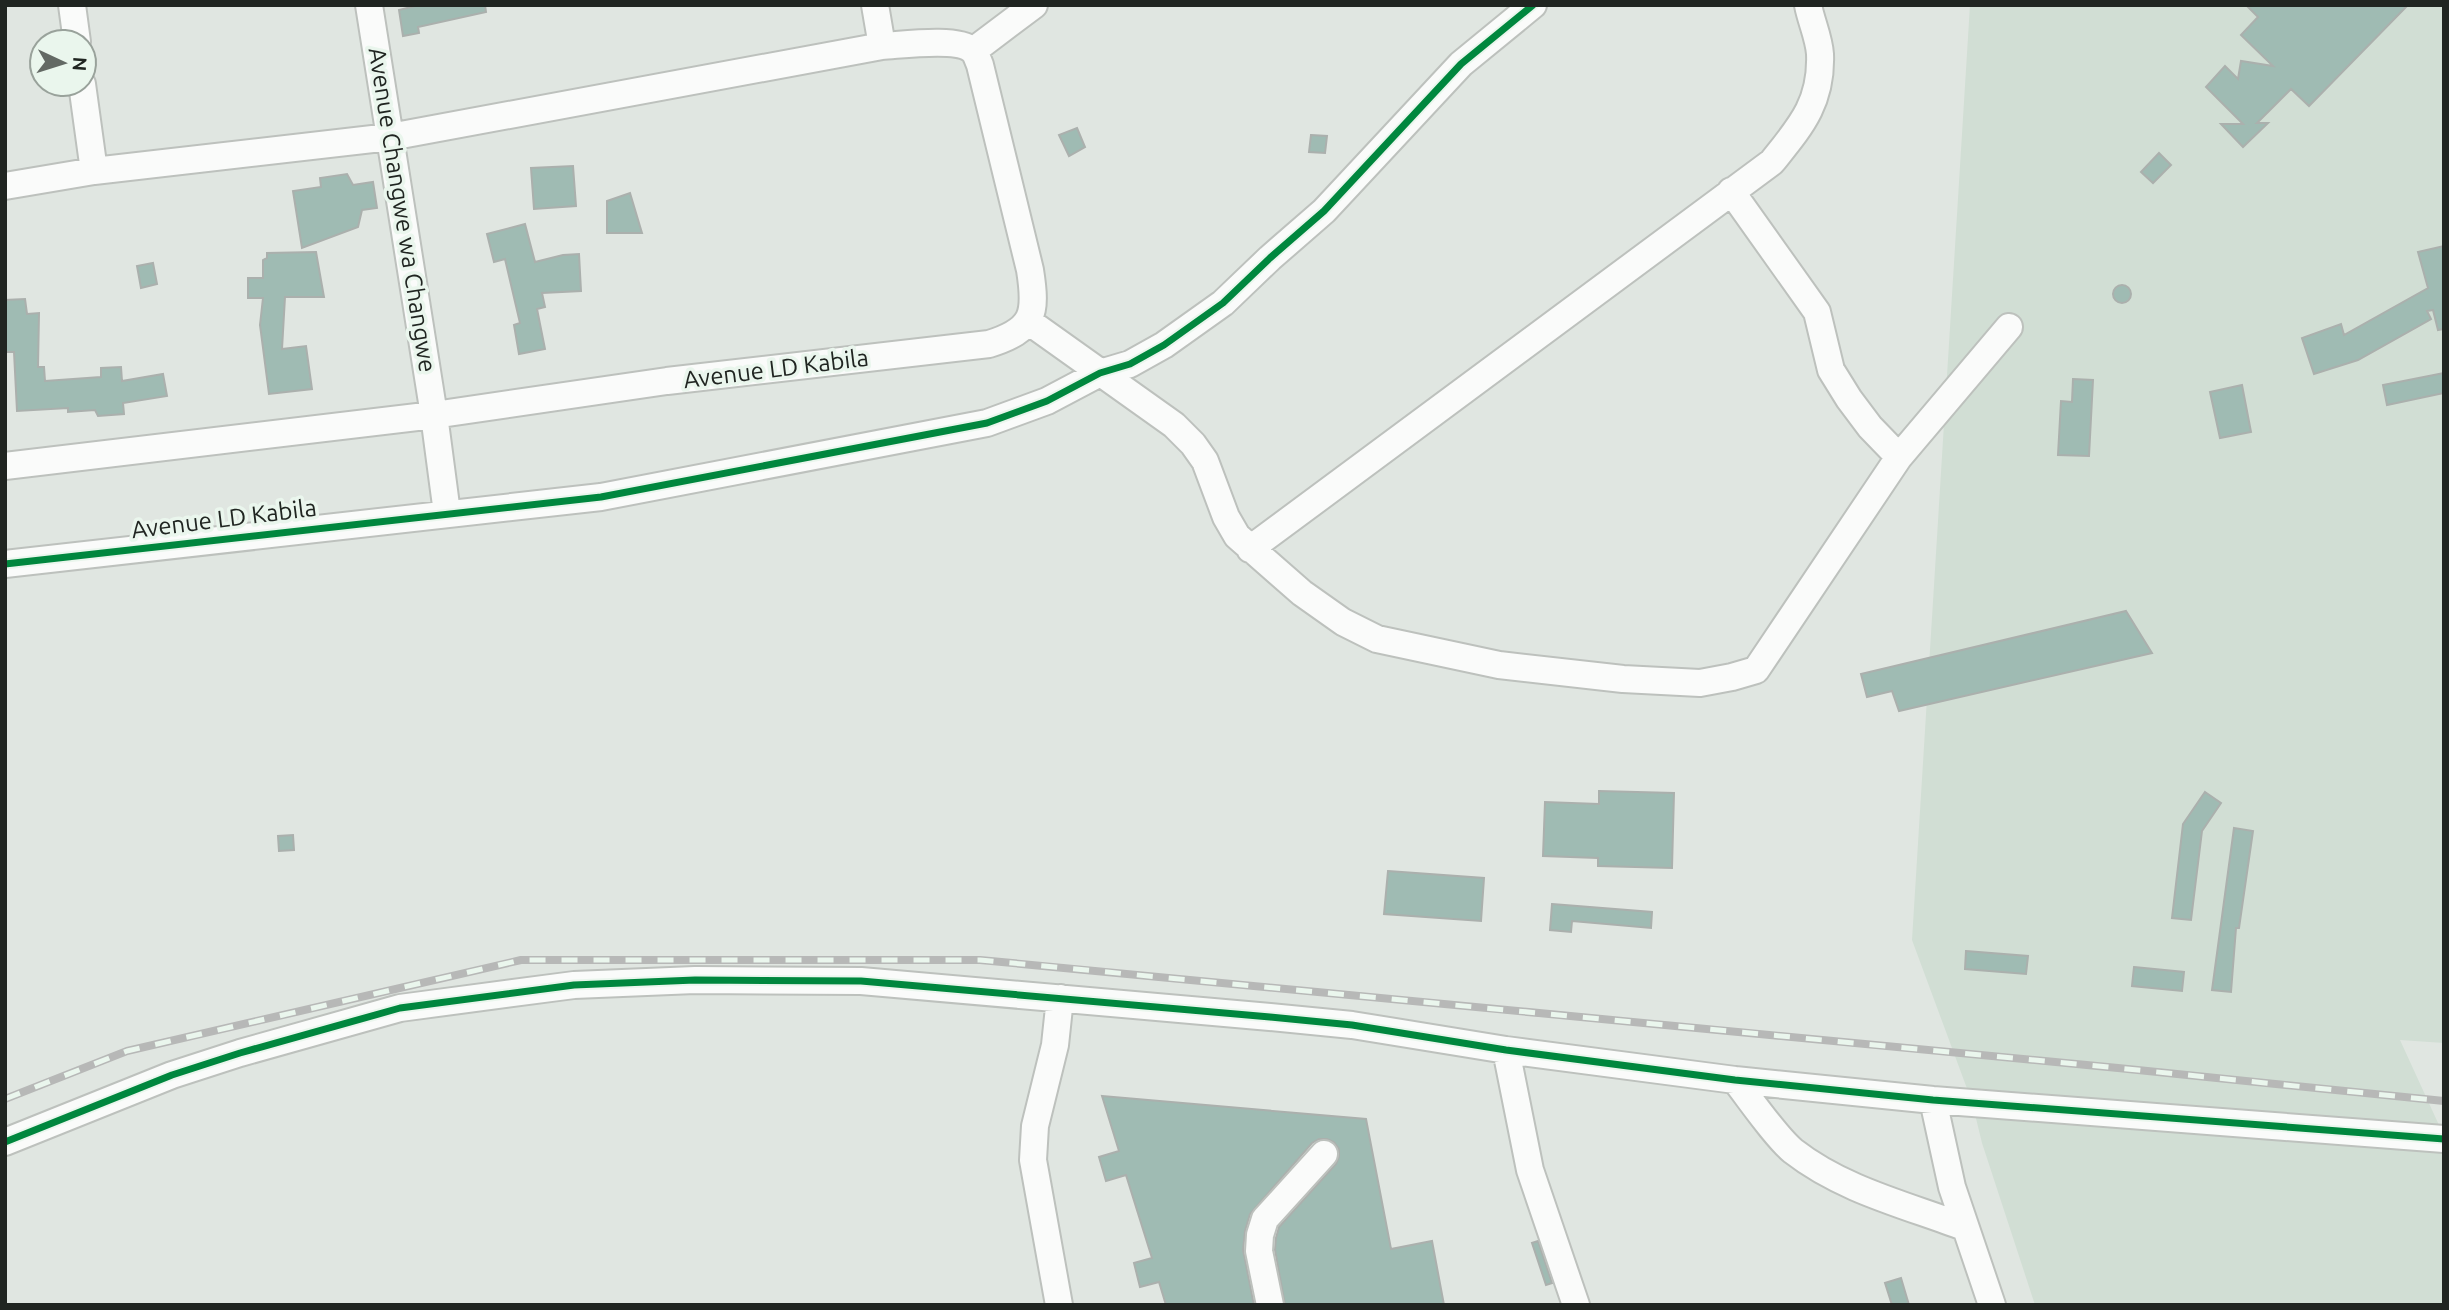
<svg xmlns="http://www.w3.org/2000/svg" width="2449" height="1310" viewBox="0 0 2449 1310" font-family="Ubuntu,sans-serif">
	<rect width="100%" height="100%" fill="#e0e6e1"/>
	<path fill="#d1ded4" d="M1970,5H2444V1043L2400,1040L2444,1136V1305H2035L1982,1143L1972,1102L1912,940Z"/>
	<path fill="#9fbbb3" stroke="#abb0ad" stroke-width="2" d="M419,5H485L486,12L418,27L419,33L403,36L399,10Z
		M2246,5H2408L2309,106L2291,89L2257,123H2268L2243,147L2221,124H2243L2206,87L2225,66L2238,79L2241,61L2273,66L2241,35L2258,17Z
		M1077,128L1085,147L1069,156L1059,135Z
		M1311,135L1327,136L1325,153L1309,152Z
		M2159,153L2171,165L2153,183L2141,172Z
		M573,166L576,206L534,209L531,168Z
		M347,174L353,185L373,182L377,208L362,210L358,227L302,248L293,191L321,187L320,178Z
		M630,193L642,233H607V201Z
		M525,224L535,262L563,255L579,254L581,291L542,293L545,307L537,309L545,349L519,354L514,325L520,323L505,259L494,262L487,234Z
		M2444,246V329L2438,330L2433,310L2427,311L2431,319L2358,360L2314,374L2302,338L2341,324L2344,335L2428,288L2418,252Z
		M316,252L324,297H285L282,349L306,346L312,389L269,394L260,325L263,298H248V278H263V260L267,258V253Z
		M153,263L157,284L141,288L137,266Z
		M2113 294a9 9 0 1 1 18 0a9 9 0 1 1-18 0Z
		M25,299L27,314L39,313L38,367H44L45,381L101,377V368L121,367L122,381L163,374L167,396L123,403L124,414L98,416L95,410L68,412V408L17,411L14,352H6L5,300Z
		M2444,373V393L2387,405L2383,385Z
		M2073,379L2093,380L2089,456L2058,455L2061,401L2072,402Z
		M2242,385L2251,432L2220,438L2210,392Z
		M2126,611L2152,653L1899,711L1892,691L1867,697L1861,674Z
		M1599,791L1674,793L1672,868L1598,866V858L1543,856L1545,802L1599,804Z
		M2205,792L2221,803L2202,831L2191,920L2172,918L2183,824Z
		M2234,828L2253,831L2239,928H2236L2231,992L2212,990Z
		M293,835L294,850L279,851L278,836Z
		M1388,871L1484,878L1481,921L1384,914Z
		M1552,904L1652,912L1651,928L1572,921L1571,932L1550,930Z
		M1966,951L2028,956L2026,974L1965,969Z
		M2134,967L2184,972L2182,991L2132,986Z
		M1102,1096L1366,1119L1391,1249L1432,1241L1444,1305H1285L1275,1250L1276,1238L1279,1227L1336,1164L1339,1157V1149L1334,1142L1327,1139H1319L1312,1143L1250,1214L1245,1231L1243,1250L1254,1305H1166L1159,1282L1140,1287L1134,1263L1152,1258L1126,1175L1106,1181L1099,1157L1119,1151Z
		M1538,1241L1552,1283L1546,1285L1532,1243Z
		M1901,1278L1909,1305H1892L1885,1283Z"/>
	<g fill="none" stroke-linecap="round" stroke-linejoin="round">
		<g stroke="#bdc1bd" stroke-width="30">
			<path id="minor" d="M72,5L77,42
				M369,5L434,415L447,513
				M973,51L1034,5
				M82,84L94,171
				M5,186L94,171L390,137L882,46
				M1731,191L1817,312L1831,370L1849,399L1870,427L1899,457
				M1028,321L1174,425L1193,444L1205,461L1226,517L1237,536L1302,593L1343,622L1377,639L1499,665L1623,679L1700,683L1732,677L1756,670L1899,457L2009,327
				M5,466L434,415L667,381L989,344C1034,330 1037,314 1030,270L980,65C978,60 976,53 972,50C957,37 902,45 882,46L875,5
				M1250,549L1772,162C1800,127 1822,103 1820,54C1819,38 1811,21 1808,5
				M5,564L601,497L987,423L1047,401L1100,373L1130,364L1164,345L1223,303L1270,258L1324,211L1461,64L1533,5
				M1506,1050L1530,1170L1576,1305
				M1735,1080C1750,1099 1775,1136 1793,1151C1843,1190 1906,1205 1964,1227
				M1933,1100L1952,1187L1992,1305
				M5,1142L172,1075L240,1053L400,1008L574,985L695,980L861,981L1270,1017L1352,1025L1506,1050L1735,1080L1933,1100L2444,1139
				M1059,1305L1033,1160L1035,1126L1055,1045L1060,998
				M1270,1305L1259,1251L1260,1235L1265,1219L1324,1154"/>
		</g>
		<use href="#minor" stroke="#fafbfa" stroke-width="26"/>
		<g stroke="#b7b8b7" stroke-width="8">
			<path id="rail" d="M5,1099L127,1051L521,960H980L2118,1068L2444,1101"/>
		</g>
		<use href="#rail" stroke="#eaf6ed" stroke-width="5" stroke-dasharray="16" stroke-linecap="butt"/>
		<g stroke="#eaf6ed" stroke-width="11">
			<path id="cycleway" d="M5,564L601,497L987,423L1047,401L1100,373L1130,364L1164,345L1223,303L1270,258L1324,211L1461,64L1533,5
				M5,1142L172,1075L240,1053L400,1008L574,985L695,980L861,981L1270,1017L1352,1025L1506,1050L1735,1080L1933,1100L2444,1139"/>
		</g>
		<use href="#cycleway" stroke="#00873e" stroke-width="7"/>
	</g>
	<g text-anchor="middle" stroke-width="7" stroke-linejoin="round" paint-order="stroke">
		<g font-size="24" fill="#202521" stroke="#eaf6ed">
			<text transform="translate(402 210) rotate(81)" y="8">Avenue Changwe wa Changwe</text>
			<text transform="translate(776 369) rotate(-7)" y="8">Avenue LD Kabila</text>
			<text transform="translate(224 519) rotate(-7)" y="8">Avenue LD Kabila</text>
		</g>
	</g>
	<rect width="2449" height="1310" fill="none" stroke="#202521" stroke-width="14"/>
	<g transform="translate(63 63) rotate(94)"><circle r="33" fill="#eaf6ed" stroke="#99a29b" stroke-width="2"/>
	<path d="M0-5L12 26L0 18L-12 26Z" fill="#636964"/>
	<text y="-10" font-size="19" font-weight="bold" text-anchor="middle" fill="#202521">N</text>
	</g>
</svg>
